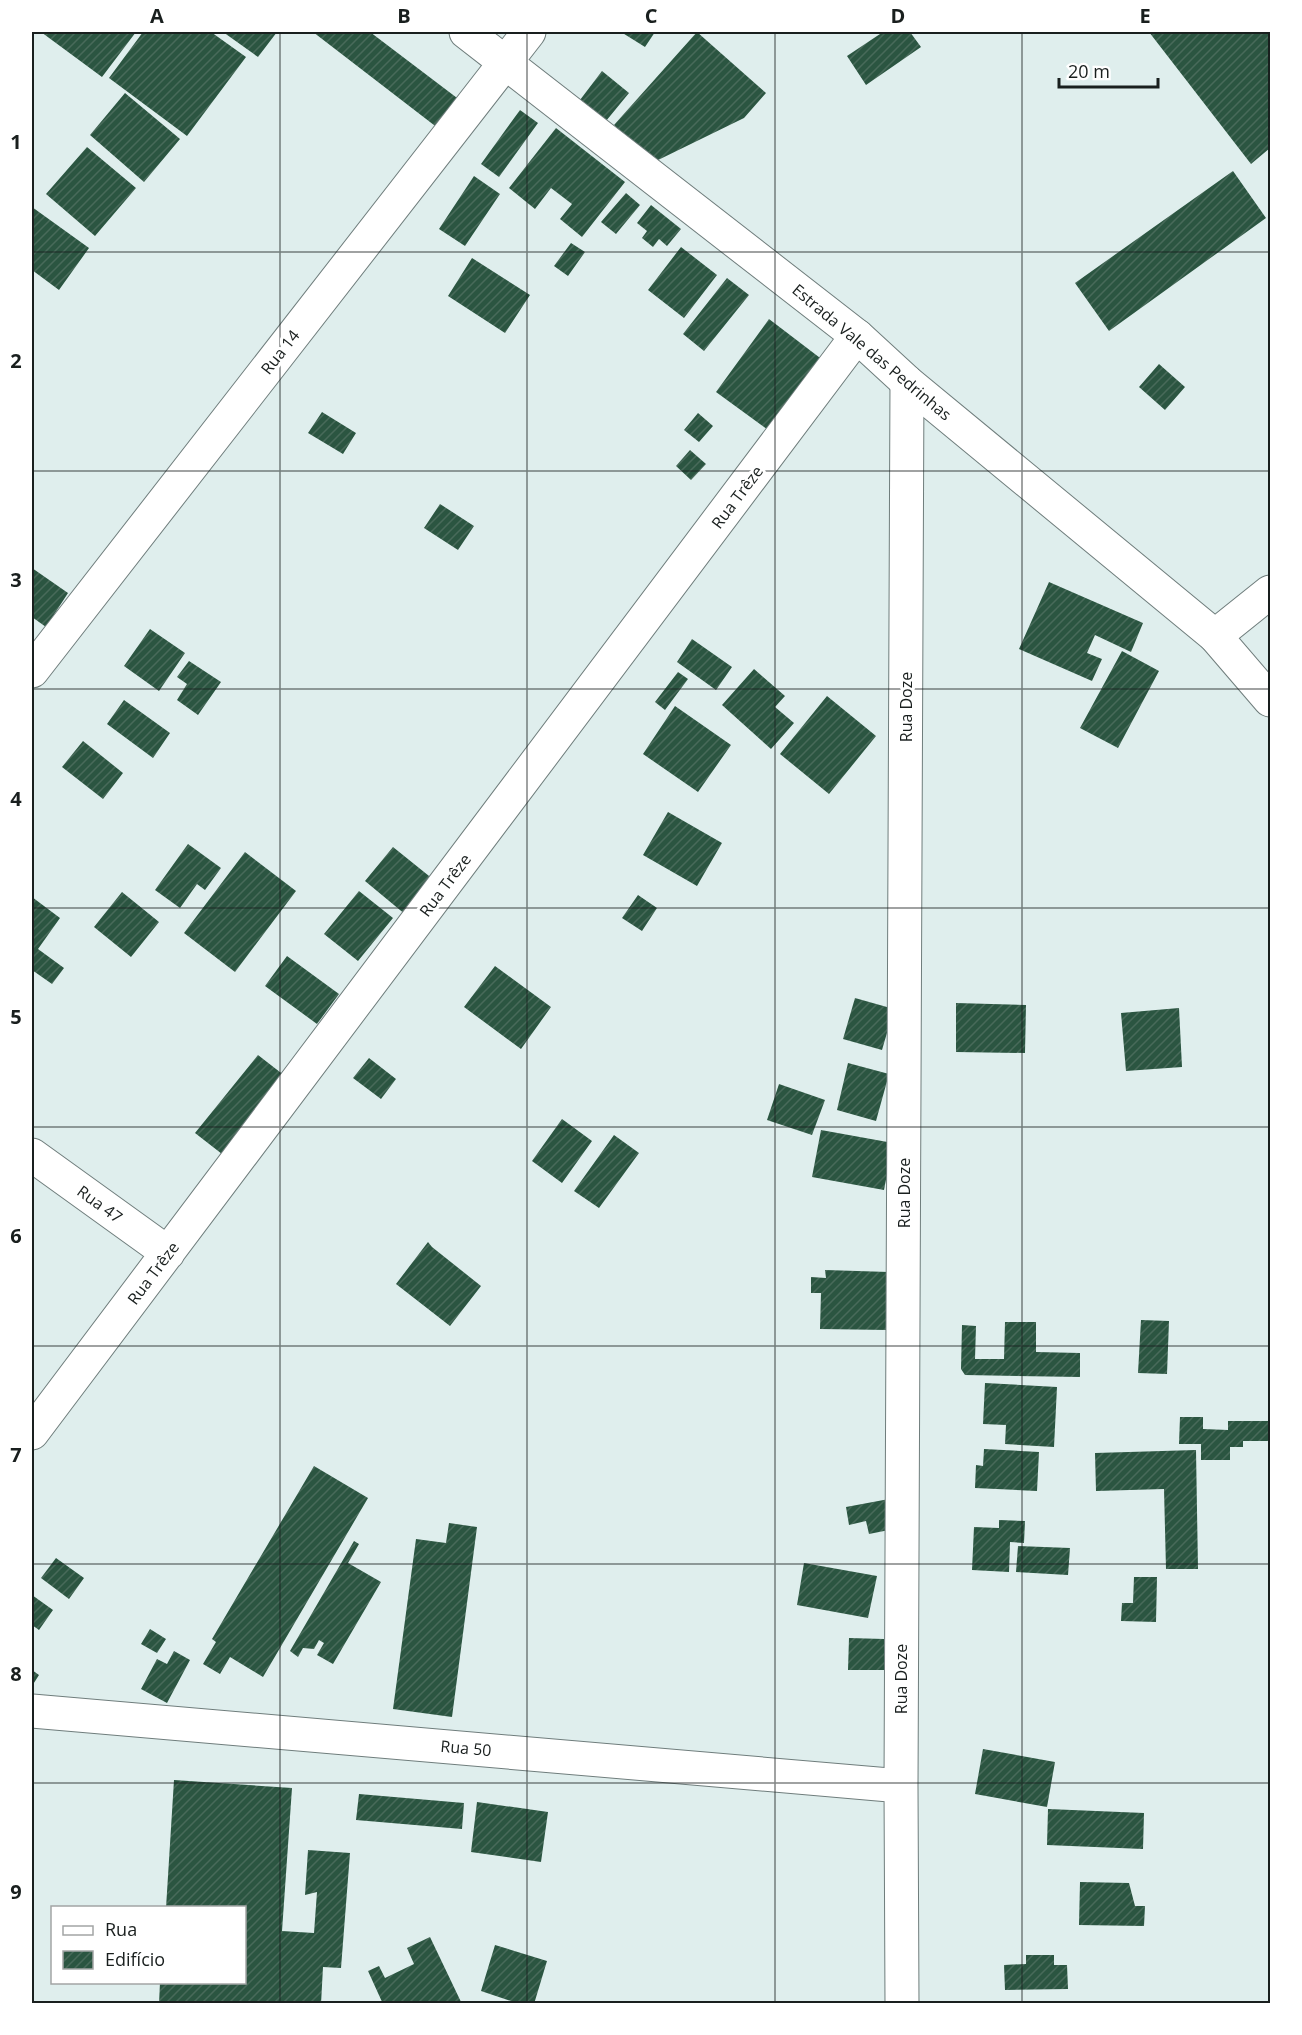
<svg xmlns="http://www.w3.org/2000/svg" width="1302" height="2035" viewBox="0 0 1302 2035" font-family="'Open Sans',sans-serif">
	<defs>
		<pattern id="building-hatch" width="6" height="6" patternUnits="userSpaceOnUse" patternTransform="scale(1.5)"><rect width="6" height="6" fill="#2b5541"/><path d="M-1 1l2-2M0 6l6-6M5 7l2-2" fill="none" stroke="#486a5a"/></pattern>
	</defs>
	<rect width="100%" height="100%" fill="#dfeeed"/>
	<path fill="url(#building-hatch)" d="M41,32H136L102,77Z
		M143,32H211L246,57L187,136L109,78Z
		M223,32H277L258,57Z
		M313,32H370L465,104L443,132Z
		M621,32H655L645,47Z
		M697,32L766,93L744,118L654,162L614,125Z
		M883,32H910L921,47L866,85L847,56Z
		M1149,32H1270V148L1251,164Z
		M602,71L629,93L606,121L580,100Z
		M125,93L180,139L144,182L90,135Z
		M520,110L538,123L499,177L481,164Z
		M556,128L625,182L582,237L560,219L572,204L551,188L535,209L509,188Z
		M87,147L136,188L95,236L46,194Z
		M1233,171L1266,218L1109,331L1075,283Z
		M474,176L500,194L465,246L439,229Z
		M626,193L640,205L616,234L601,222Z
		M651,205L681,229L667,246L659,239L653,247L642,238L647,231L637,223Z
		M32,207L89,248L59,290L32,270Z
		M571,243L585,252L568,276L554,266Z
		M681,247L717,275L684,318L648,290Z
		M472,258L530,295L505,333L448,296Z
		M727,278L749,295L704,351L683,334Z
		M769,319L828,364L775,435L716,392Z
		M1159,364L1185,387L1165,410L1139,387Z
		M322,412L356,433L343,454L308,433Z
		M698,413L713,426L699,442L684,430Z
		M690,450L706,464L691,480L676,466Z
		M440,504L474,526L458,550L424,528Z
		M32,568L68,593L46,627L32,617Z
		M1049,582L1143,623L1131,652L1095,635L1087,653L1102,659L1092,681L1019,649Z
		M150,629L185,653L159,691L124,666Z
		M692,639L732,667L716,690L677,662Z
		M1122,651L1159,671L1118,748L1080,728Z
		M189,661L221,682L198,715L177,700L187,684L177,677Z
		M754,669L785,696L775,707L794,723L771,749L722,705Z
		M678,672L688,679L665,710L655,702Z
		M827,696L876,736L829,794L780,754Z
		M124,700L170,733L153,758L107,724Z
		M675,706L731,745L698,792L643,754Z
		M83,741L123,773L103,799L62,767Z
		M668,812L722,843L697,886L643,855Z
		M188,844L221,868L205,890L197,884L180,908L155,890Z
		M393,847L434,880L406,915L365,881Z
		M245,852L296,891L235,972L184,933Z
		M359,891L393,918L358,961L324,934Z
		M122,892L159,922L131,957L94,927Z
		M638,895L657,908L642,931L622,918Z
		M32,897L60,918L38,949L64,968L52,984L32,970Z
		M287,956L339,994L317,1024L265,986Z
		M495,966L551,1007L521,1049L464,1007Z
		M855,998L894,1009L882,1050L843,1039Z
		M956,1003L1026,1005L1025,1053L956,1052Z
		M1179,1008L1182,1067L1126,1071L1121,1013Z
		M258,1055L285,1076L222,1154L195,1133Z
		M369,1058L396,1079L381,1099L353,1078Z
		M848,1063L889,1074L876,1121L837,1110Z
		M779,1084L825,1100L812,1135L767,1120Z
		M562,1119L592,1141L562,1183L532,1161Z
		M821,1130L893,1143L884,1190L812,1177Z
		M614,1135L639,1153L599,1208L574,1191Z
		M428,1242L432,1247L481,1286L450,1326L396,1284Z
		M825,1270L889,1272L887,1330L820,1329L821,1293H811V1277L826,1278Z
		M1141,1320L1169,1321L1167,1374L1138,1373Z
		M1005,1322H1036V1352L1080,1353V1377L965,1375L961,1369L962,1325L976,1326L975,1359H1004Z
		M985,1383L1057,1387L1054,1447L1005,1444L1006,1425L983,1424Z
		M1180,1417H1203V1429L1228,1430V1421H1270V1441H1243V1447H1230V1460H1201V1444H1179Z
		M984,1449L1039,1452L1037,1491L975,1488L976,1465L983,1466Z
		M1196,1450L1198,1569H1166L1164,1489L1096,1491L1095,1453Z
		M314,1466L368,1498L263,1677L230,1657L220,1674L203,1664L216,1642L212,1639Z
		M889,1499L894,1529L869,1534L866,1521L849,1525L846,1507Z
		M999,1520L1025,1521L1024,1543L1010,1542L1009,1572L972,1570L974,1527L999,1528Z
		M449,1523L477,1527L452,1717L393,1709L416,1539L446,1543Z
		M354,1541L359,1544L348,1563L381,1582L333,1664L317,1655L324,1643L319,1640L314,1649L303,1648L298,1657L290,1651Z
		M1018,1546L1070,1548L1068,1575L1016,1572Z
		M56,1558L84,1578L69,1599L41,1578Z
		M804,1563L877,1576L868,1618L797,1605Z
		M1134,1577H1157L1156,1622L1121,1621L1122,1603H1133Z
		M32,1595L53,1610L39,1630L32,1625Z
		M150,1629L166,1639L157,1653L141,1644Z
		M849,1638L884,1639V1670H848Z
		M174,1651L190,1660L167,1703L141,1689L157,1659L167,1664Z
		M32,1670L39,1675L32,1686Z
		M983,1749L1055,1762L1047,1807L975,1794Z
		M174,1780L292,1788L282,1931L314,1933L317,1892L305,1895L308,1850L350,1853L341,1968L323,1967L321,2004H159L160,1982H244V1908H166Z
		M359,1794L464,1803L462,1829L356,1820Z
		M477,1802L548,1812L541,1862L471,1852Z
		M1048,1809L1144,1813L1143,1849L1047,1845Z
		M1080,1882L1129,1883L1135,1906H1145L1144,1926L1079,1925Z
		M430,1937L462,2004H383L368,1971L379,1966L385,1978L414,1964L407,1948Z
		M495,1945L547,1961L534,2004H520L481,1991Z
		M1026,1955H1054V1965H1067L1068,1989L1005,1990L1004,1965L1026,1964Z"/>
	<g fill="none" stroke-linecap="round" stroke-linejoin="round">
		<g stroke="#6f7d7c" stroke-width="35">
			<path id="minor" d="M1215,636L1270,700
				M32,671L529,32
				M32,1155L168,1253
				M32,1433L857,336
				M32,1711L901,1786
				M902,2004L901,1786L907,382"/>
		</g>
		<g stroke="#6f7d7c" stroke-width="35">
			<path id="major" d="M466,32L857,336L907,382L1215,636L1270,592"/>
		</g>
		<use href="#minor" stroke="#fff" stroke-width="33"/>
		<use href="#major" stroke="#fff" stroke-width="33"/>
	</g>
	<path fill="none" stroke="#191f1e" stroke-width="1.5" stroke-opacity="0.55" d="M280,32V2004M527,32V2004M775,32V2004M1022,32V2004M32,252H1270M32,471H1270M32,689H1270M32,908H1270M32,1127H1270M32,1346H1270M32,1564H1270M32,1783H1270"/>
	<g text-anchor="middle" stroke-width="6" stroke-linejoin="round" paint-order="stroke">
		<g font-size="16" fill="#191f1e" stroke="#fff">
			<text transform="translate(280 352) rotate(-52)" y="6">Rua 14</text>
			<text transform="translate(872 352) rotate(40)" y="6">Estrada Vale das Pedrinhas</text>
			<text transform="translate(737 497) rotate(-53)" y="6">Rua Trêze</text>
			<text transform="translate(906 707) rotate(-90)" y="6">Rua Doze</text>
			<text transform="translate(445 885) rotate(-53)" y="6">Rua Trêze</text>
			<text transform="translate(904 1193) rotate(-90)" y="6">Rua Doze</text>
			<text transform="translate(100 1204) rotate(36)" y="6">Rua 47</text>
			<text transform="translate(153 1273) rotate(-53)" y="6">Rua Trêze</text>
			<text transform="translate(901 1679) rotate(-90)" y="6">Rua Doze</text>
			<text transform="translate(466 1748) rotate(5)" y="6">Rua 50</text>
		</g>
	</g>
	<rect width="1302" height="2035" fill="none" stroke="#ffffff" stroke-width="66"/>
	<rect x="51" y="1906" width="195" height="78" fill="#ffffff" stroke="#a3a5a5" stroke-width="1.5"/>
	<rect x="63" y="1926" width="30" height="9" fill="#ffffff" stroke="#a3a5a5" stroke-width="1.5"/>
	<text x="105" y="1936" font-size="18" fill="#191f1e">Rua</text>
	<rect x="63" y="1951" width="30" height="18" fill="url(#building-hatch)" stroke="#a3a5a5" stroke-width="1.5"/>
	<text x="105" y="1966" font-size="18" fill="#191f1e">Edifício</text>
	<path d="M1059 78v9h99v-9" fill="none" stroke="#191f1e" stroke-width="3"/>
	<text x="1068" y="78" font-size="18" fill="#191f1e" stroke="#ffffff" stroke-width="4.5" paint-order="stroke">20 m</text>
	<rect x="33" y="33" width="1236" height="1969" fill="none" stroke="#191f1e" stroke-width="2"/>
	<g font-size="20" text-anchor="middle" font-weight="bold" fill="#191f1e">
		<text x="157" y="23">A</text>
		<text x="404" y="23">B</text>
		<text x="651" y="23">C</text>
		<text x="898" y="23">D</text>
		<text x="1145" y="23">E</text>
		<text x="16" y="149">1</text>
		<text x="16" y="368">2</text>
		<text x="16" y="587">3</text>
		<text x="16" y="806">4</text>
		<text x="16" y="1024">5</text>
		<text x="16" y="1243">6</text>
		<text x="16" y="1462">7</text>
		<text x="16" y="1681">8</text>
		<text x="16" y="1899">9</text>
	</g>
</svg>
